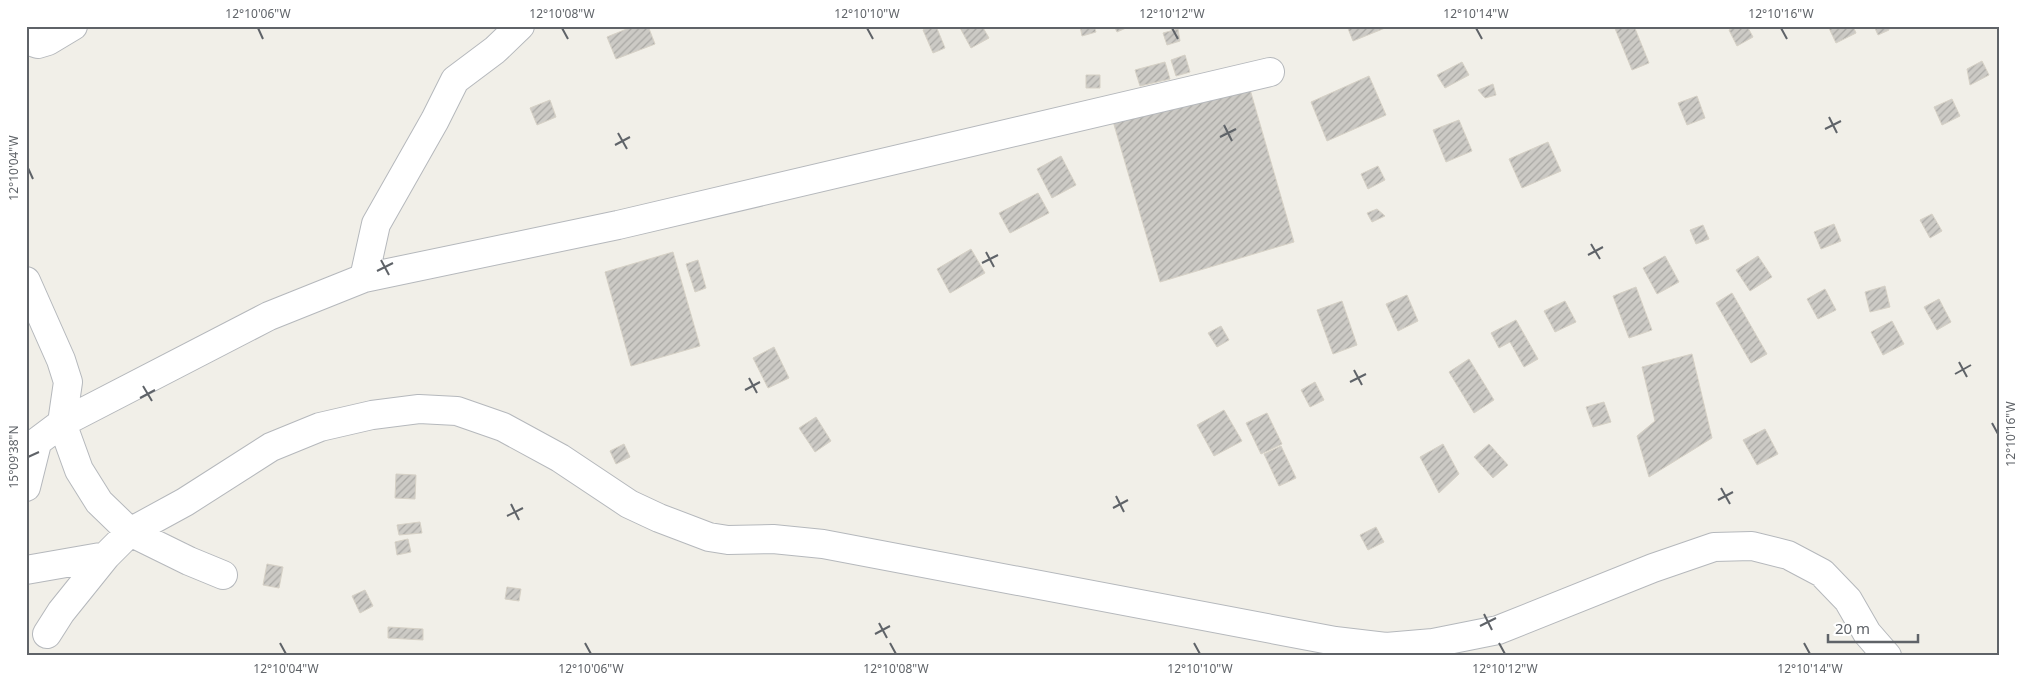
<svg xmlns="http://www.w3.org/2000/svg" width="2025" height="682" viewBox="0 0 2025 682" font-family="'Noto Sans',sans-serif">
	<defs>
		<pattern id="building-hatch" width="6" height="6" patternUnits="userSpaceOnUse" patternTransform="scale(1.25)"><rect width="6" height="6" fill="#cccac5"/><path d="M-1 1l2-2M0 6l6-6M5 7l2-2" fill="none" stroke="#a9a8a4"/></pattern>
	</defs>
	<rect width="100%" height="100%" fill="#f1efe8"/>
	<path fill="url(#building-hatch)" stroke="#d6d1c6" d="M634,26H648L655,44L616,59L607,37Z
		M931,26H936L945,48L933,53L923,30Z
		M959,26H982L989,38L971,48Z
		M1080,26H1094L1096,32L1082,36Z
		M1114,26H1126V28L1117,32Z
		M1347,26H1390L1353,41Z
		M1614,26H1634L1649,63L1632,70Z
		M1735,26H1747L1753,37L1737,46L1729,30Z
		M1828,26H1853L1856,33L1836,43Z
		M1874,26H1888L1889,30L1878,35Z
		M1178,29L1180,41L1167,45L1163,33Z
		M1185,55L1190,72L1176,76L1171,60Z
		M1982,61L1989,75L1970,85L1967,69Z
		M1165,62L1170,79L1140,86L1135,70Z
		M1462,62L1469,75L1445,88L1437,75Z
		M1245,72L1294,242L1160,282L1110,111Z
		M1086,75H1100V88H1086Z
		M1369,76L1386,115L1327,141L1311,102Z
		M1493,84L1496,95L1485,98L1478,90Z
		M1697,96L1705,118L1687,125L1678,103Z
		M1952,99L1960,116L1942,125L1934,107Z
		M550,100L556,117L537,125L530,108Z
		M1459,120L1472,151L1446,162L1433,130Z
		M1548,142L1561,171L1522,188L1509,159Z
		M1061,156L1076,185L1052,198L1037,169Z
		M1378,166L1385,180L1368,189L1361,174Z
		M1038,193L1049,213L1010,233L999,213Z
		M1377,209L1385,216L1372,222L1367,213Z
		M1932,214L1942,231L1930,238L1920,220Z
		M1834,224L1841,241L1821,249L1814,232Z
		M1703,225L1709,239L1696,244L1690,230Z
		M971,249L985,273L950,293L937,269Z
		M673,252L700,346L631,366L605,272Z
		M1665,256L1679,282L1657,294L1643,268Z
		M1758,256L1772,277L1750,291L1736,270Z
		M698,260L706,288L695,292L686,264Z
		M1885,286L1890,307L1870,312L1865,292Z
		M1636,287L1652,330L1629,338L1613,296Z
		M1825,289L1836,310L1818,319L1807,299Z
		M1732,293L1767,354L1751,363L1716,303Z
		M1407,295L1418,321L1398,331L1386,304Z
		M1939,299L1951,322L1937,330L1924,307Z
		M1342,301L1357,345L1333,354L1317,310Z
		M1565,301L1576,322L1555,332L1544,311Z
		M1516,320L1538,359L1524,367L1510,342L1499,348L1491,333Z
		M1892,321L1904,344L1883,355L1871,332Z
		M1221,326L1229,340L1217,347L1208,333Z
		M774,347L789,378L768,388L753,358Z
		M1692,354L1712,438L1649,477L1637,436L1655,421L1642,367Z
		M1469,359L1494,400L1474,413L1449,372Z
		M1315,382L1324,400L1310,407L1301,390Z
		M1604,402L1611,422L1593,427L1586,407Z
		M1224,410L1242,441L1214,456L1197,425Z
		M1267,413L1282,444L1261,454L1246,423Z
		M816,417L831,441L815,452L799,428Z
		M1765,429L1778,454L1757,465L1743,440Z
		M624,444L630,457L616,464L610,451Z
		M1443,444L1459,474L1439,493L1420,457Z
		M1489,444L1508,465L1493,478L1474,457Z
		M1281,446L1296,478L1279,486L1264,454Z
		M396,474L416,475L415,499L395,498Z
		M420,522L422,533L399,535L397,525Z
		M1376,527L1384,542L1368,550L1360,535Z
		M408,539L411,552L397,555L395,542Z
		M267,564L283,567L279,588L263,585Z
		M507,587L521,589L519,601L505,599Z
		M365,590L373,606L360,613L352,596Z
		M388,627L423,629V640L388,638Z"/>
	<g fill="none" stroke-linecap="round" stroke-linejoin="round">
		<g stroke="#b5b8bc" stroke-width="30">
			<path id="street" d="M26,40L38,44L48,41L73,26
				M364,278L376,224L435,120L455,80L495,50L520,26
				M26,281L61,360L68,382L62,423L79,470L99,502L130,532L189,561L223,575
				M26,450L62,423L269,316L364,278L618,225L1270,72
				M26,487L37,443
				M26,570L106,556
				M47,634L61,612L106,556L130,532L185,502L271,447L320,427L372,415L419,409L457,411L503,427L560,458L629,504L659,518L709,537L728,540L773,539L823,544L1335,641L1386,647L1433,643L1498,630L1653,568L1714,547L1752,546L1788,555L1822,573L1848,600L1867,633L1887,656"/>
		</g>
		<use href="#street" stroke="#fff" stroke-width="28"/>
	</g>
	<path fill="none" stroke="#5f6368" stroke-width="2" d="M258,28L263,39M562,28L568,39M867,28L873,39M1172,28L1178,39M1476,28L1482,39M1781,28L1787,39M1829,117L1837,133M1224,125L1232,141M1825,129L1841,121M618,133L627,149M1220,137L1236,129M615,145L630,137M28,168L33,179M1591,244L1600,259M986,252L994,267M1588,255L1603,247M381,260L389,275M982,263L998,255M377,271L393,263M1959,362L1967,377M1354,370L1362,385M1955,374L1971,365M749,378L757,393M1350,382L1366,374M143,386L152,401M745,390L760,382M140,398L155,390M1992,423L1998,434M28,457L39,452M1721,488L1730,504M1116,496L1124,512M1718,500L1733,492M511,504L519,520M1113,508L1128,500M507,516L523,508M1484,614L1492,630M879,623L887,638M1480,626L1496,618M875,634L890,626M280,643L286,654M585,643L591,654M890,643L896,654M1194,643L1200,654M1499,643L1505,654M1804,643L1810,654"/>
	<rect width="2025" height="682" fill="none" stroke="#ffffff" stroke-width="55"/>
	<path d="M1828 634v8h90v-8" fill="none" stroke="#5f6368" stroke-width="2.5"/>
	<text x="1835" y="634" font-size="15" fill="#5f6368" stroke="#ffffff" stroke-width="4" paint-order="stroke">20 m</text>
	<rect x="28" y="28" width="1970" height="626" fill="none" stroke="#5f6368" stroke-width="2"/>
	<g font-size="12" text-anchor="middle" fill="#5f6368">
		<text x="258" y="18">12°10'06"W</text>
		<text x="562" y="18">12°10'08"W</text>
		<text x="867" y="18">12°10'10"W</text>
		<text x="1172" y="18">12°10'12"W</text>
		<text x="1476" y="18">12°10'14"W</text>
		<text x="1781" y="18">12°10'16"W</text>
		<text transform="translate(14 168) rotate(-90)" y="4">12°10'04"W</text>
		<text transform="translate(2011 434) rotate(-90)" y="4">12°10'16"W</text>
		<text transform="translate(14 457) rotate(-90)" y="4">15°09'38"N</text>
		<text x="286" y="673">12°10'04"W</text>
		<text x="591" y="673">12°10'06"W</text>
		<text x="896" y="673">12°10'08"W</text>
		<text x="1200" y="673">12°10'10"W</text>
		<text x="1505" y="673">12°10'12"W</text>
		<text x="1810" y="673">12°10'14"W</text>
	</g>
</svg>
